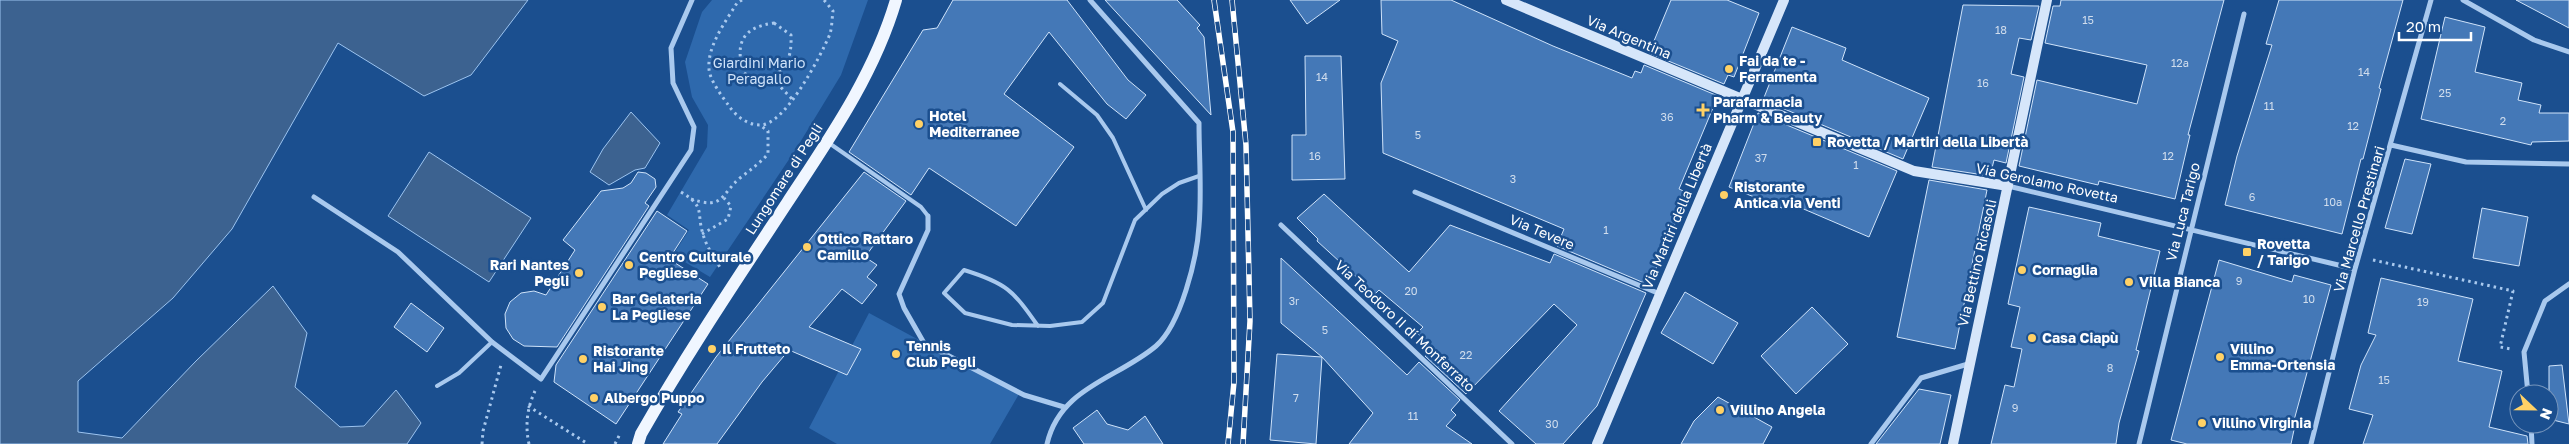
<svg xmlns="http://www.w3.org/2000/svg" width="2569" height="444" viewBox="0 0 2569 444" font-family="'Golos Text',sans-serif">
	<rect width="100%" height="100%" fill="#1b4f8f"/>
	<path fill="#2e69ad" d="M712,0H868L841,75L796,149L710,277L673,255L689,230L667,215L707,147L708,125L692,97L685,62L702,12Z
		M869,313L1019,394L990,444H837L809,428Z"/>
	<path fill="#3c6290" stroke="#9cc4f0" d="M0,0H528L471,75L424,96L338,43L232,229L173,298L78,381V432L122,438L196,361L273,286L307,333L295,387L340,427L364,426L396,390L421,423L407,444H0Z
		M631,112L660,143L645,168L635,170L609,185L590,172L603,149Z
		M429,152L531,218L489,282L388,216Z"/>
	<path fill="#4478b7" stroke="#cfe3fa" d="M953,0H1067L1128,80L1146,95L1126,119L1107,104L1049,32L1004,94L1074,147L1016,226L929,168L911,195L849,152L923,30L937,28Z
		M1105,0H1177L1200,25L1197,28L1204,37L1211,115Z
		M1290,0H1340L1307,24Z
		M1381,0H1451L1553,46L1632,78L1635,71L1641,73L1644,65L1718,96L1679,189L1688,193L1649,285L1557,246L1564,229L1383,153L1381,83L1398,41L1382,34Z
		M1671,0H1727L1759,13L1734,77L1728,75L1724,84L1649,53Z
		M2061,0H2224L2188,135H2190L2175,199L2099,181L2098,185L2019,166L2037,80L2137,104L2147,65L2045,43L2053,6H2060Z
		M2279,0H2403L2379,88L2381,89L2363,159H2361L2342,234L2225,205L2237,156L2272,45L2266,44Z
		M2516,0H2569V28Z
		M1963,5L2039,6L2031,40L2019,38L2011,74L2024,77L2006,163L1994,160L1990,176L1932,167Z
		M2445,17L2485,27L2475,72L2522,83L2518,100L2541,105L2539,113H2569V141L2532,142L2531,145L2421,119Z
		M1792,27L1846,48L1842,60L1929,98L1903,159L1763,100Z
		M1305,56H1341L1345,179L1292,180V135H1306Z
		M1758,113L1897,171L1869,237L1785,201L1782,208L1729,187Z
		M2405,159L2431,164L2412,234L2385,228Z
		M638,172L646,173L655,179L656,187L645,203L649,206L557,347L524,346L513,339L506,328L505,314L510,302L521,293L534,291L546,295L575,250L563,240L601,191L623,188L631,183Z
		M864,172L906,201L865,257L877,265L867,277L877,285L862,304L842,289L809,327L861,349L847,375L789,350L762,382L717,444H663L682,414L678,412L716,357Z
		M1929,180L1987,190L1955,349L1897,337Z
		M1324,194L1409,272L1450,225L1550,263L1554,254L1646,293L1597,406L1563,444H1536L1499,411L1577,325L1554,304L1466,394L1425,356L1432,348L1417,333L1423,327L1379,290L1375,294L1317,241L1318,239L1297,218Z
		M2029,207L2101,223L2098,236L2160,251L2136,350L2139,351L2119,423L2116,444H1991L2005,385L2014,387L2022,349L2011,347L2020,307L2008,304Z
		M2482,208L2528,217L2519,266L2473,258Z
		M657,211L687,231L669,259L708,284L616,424L554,382L556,365Z
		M1281,258L1407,375L1419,362L1460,400L1451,410L1456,415L1446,426L1472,444H1349L1373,413L1322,357L1281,323Z
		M2219,260L2292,282L2294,275L2331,285L2293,424L2295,425L2291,444H2187L2171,440Z
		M2381,278L2473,299L2458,361L2502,371L2489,427L2527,436L2528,444H2363L2373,415L2349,409L2361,365L2376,335L2368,333Z
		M1685,292L1738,323L1713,364L1661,333Z
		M411,303L444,328L427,352L394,327Z
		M1812,307L1848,344L1796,394L1761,356Z
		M1277,354L1322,357L1316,444L1270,440Z
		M2562,365L2569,424L2549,419V366Z
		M1919,389L1951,395L1940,444H1876Z
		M1718,397L1772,427L1763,444H1681L1694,421Z
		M1097,410L1107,424L1128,430L1145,416L1163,444H1084L1073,428Z"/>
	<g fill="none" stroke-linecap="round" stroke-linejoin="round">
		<path stroke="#a9c9ee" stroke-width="3" stroke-dasharray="2.5 4" stroke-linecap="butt" d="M742,0L737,3C726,21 707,46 709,69C710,81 722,96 729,106C736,116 747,125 760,125C785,126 821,55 830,34C832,27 832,18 833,11L824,0
			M774,23L791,35C792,61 785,74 758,81L744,73C734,43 743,27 774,23Z
			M772,78L793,100
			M681,192C706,207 696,212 703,234C706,246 715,259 721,269
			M691,199C724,210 720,195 740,178C750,170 759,164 768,154V131L761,126
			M702,234L728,219L731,206L724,198
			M2373,260L2513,291L2500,347L2511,349
			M528,406L588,444
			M482,444L483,431L501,365
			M529,444C525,426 527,408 535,391
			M615,444L620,434"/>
		<path stroke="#a9c9ee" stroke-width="4" d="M1060,84L1097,115L1113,138L1146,210
			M829,143L921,207L928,216
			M1038,326C1013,290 1006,283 964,270L944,293L965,313L1012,325L1050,326L1082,322L1103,303L1135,220L1162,194L1179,183L1199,176
			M437,386L459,373L492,342"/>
		<path stroke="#a9c9ee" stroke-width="5" d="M2463,0L2534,40L2569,52
			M2391,145L2466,162L2569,164
			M2008,186L2355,269
			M1415,192L1660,294
			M314,197L398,252L492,342L541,379L691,150L694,127L673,83L671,48L692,0
			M928,216V230L899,294L904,308L924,343L1024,395L1064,407
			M1281,225L1512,444
			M2528,394L2524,352L2545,301L2569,284
			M2531,424L2532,444
			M1047,444C1060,387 1117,379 1156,346C1181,324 1197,258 1199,226C1202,192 1199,157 1199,123L1090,0
			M1871,444L1921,378L1968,364
			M2139,444L2244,14
			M2311,444L2355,269L2431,0"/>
		<path stroke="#d6e6fa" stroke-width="10" d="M1506,0L1914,171L2008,186
			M1597,444L1784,0
			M1953,444L2047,0"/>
		<path stroke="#f0f6ff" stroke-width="12" d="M638,444L641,434C686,355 737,279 787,203C829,139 874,75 896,0"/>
		<g stroke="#fff" stroke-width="5.5">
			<path id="rail" d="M1214,0L1233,132L1234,382L1228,444
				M1232,0L1246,145L1250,321L1243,444"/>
		</g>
		<use href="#rail" stroke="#1b4f8f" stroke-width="4" stroke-dasharray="11" stroke-linecap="butt"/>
	</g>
	<g fill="#ffd166" stroke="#1b4f8f" stroke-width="2">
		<circle cx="1729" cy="69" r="5"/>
		<path d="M1700.5 102.5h5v5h5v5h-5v5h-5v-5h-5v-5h5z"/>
		<circle cx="919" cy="124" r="5"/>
		<rect x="1812" y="137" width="10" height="10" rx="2.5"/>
		<circle cx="1724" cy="195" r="5"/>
		<circle cx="807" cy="247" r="5"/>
		<rect x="2242" y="247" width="10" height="10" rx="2.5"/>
		<circle cx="629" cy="265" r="5"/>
		<circle cx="2022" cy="270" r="5"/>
		<circle cx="579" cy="273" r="5"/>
		<circle cx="2129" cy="282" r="5"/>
		<circle cx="602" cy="307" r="5"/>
		<circle cx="2032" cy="338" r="5"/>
		<circle cx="712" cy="349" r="5"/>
		<circle cx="896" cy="354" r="5"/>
		<circle cx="2220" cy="357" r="5"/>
		<circle cx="583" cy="359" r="5"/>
		<circle cx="594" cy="398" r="5"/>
		<circle cx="1720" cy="410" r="5"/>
		<circle cx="2202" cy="423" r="5"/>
	</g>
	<g text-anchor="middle" stroke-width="5" stroke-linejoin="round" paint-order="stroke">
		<g font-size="11" fill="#d0dded">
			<text x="2088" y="24">15</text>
			<text x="2001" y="34">18</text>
			<text x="2180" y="67">12a</text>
			<text x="2364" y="76">14</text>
			<text x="1322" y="81">14</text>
			<text x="1983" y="87">16</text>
			<text x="2445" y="97">25</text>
			<text x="2269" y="110">11</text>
			<text x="1667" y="121">36</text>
			<text x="2503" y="125">2</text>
			<text x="2353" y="130">12</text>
			<text x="1418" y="139">5</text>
			<text x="1315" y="160">16</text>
			<text x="2168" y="160">12</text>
			<text x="1761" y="162">37</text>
			<text x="1856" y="169">1</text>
			<text x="1513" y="183">3</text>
			<text x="2252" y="201">6</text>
			<text x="2333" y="206">10a</text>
			<text x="1606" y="234">1</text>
			<text x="2239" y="285">9</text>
			<text x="1411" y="295">20</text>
			<text x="2309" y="303">10</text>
			<text x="1294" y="305">3r</text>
			<text x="2423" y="306">19</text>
			<text x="1325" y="334">5</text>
			<text x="1466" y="359">22</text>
			<text x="2110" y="372">8</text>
			<text x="2384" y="384">15</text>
			<text x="1296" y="402">7</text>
			<text x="2015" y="412">9</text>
			<text x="1413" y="420">11</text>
			<text x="1552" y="428">30</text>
		</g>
		<g font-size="14" fill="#fff" stroke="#1b4f8f">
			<text transform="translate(1629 37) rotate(23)" y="5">Via Argentina</text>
			<text transform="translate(784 179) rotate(-57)" y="5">Lungomare di Pegli</text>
			<text transform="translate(2047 183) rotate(12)" y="5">Via Gerolamo Rovetta</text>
			<text transform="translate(2183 212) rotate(-76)" y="5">Via Luca Tarigo</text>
			<text transform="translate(1677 216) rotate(-67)" y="5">Via Martiri della Libertà</text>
			<text transform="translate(2359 219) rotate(-74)" y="5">Via Marcello Prestinari</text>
			<text transform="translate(1542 232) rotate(23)" y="5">Via Tevere</text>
			<text transform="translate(1977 263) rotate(-77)" y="5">Via Bettino Ricasoli</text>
			<text transform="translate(1405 326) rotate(43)" y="5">Via Teodoro II di Monferrato</text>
		</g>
		<g font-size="14" font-weight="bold" fill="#fff" stroke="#1b4f8f" text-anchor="start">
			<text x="1739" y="66">Fai da te -<tspan x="1739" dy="16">Ferramenta</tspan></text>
			<text x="1713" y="107">Parafarmacia<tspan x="1713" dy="16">Pharm &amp; Beauty</tspan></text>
			<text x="929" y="121">Hotel<tspan x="929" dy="16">Mediterranee</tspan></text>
			<text x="1827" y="147">Rovetta / Martiri della Libertà</text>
			<text x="1734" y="192">Ristorante<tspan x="1734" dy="16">Antica via Venti</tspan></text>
			<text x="817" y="244">Ottico Rattaro<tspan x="817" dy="16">Camillo</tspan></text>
			<text x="2257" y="249">Rovetta<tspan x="2257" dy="16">/ Tarigo</tspan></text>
			<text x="639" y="262">Centro Culturale<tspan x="639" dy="16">Pegliese</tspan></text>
			<text x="569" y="270" text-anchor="end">Rari Nantes<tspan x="569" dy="16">Pegli</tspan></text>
			<text x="2032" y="275">Cornaglia</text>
			<text x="2139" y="287">Villa Bianca</text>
			<text x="612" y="304">Bar Gelateria<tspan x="612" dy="16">La Pegliese</tspan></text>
			<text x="2042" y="343">Casa Ciapù</text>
			<text x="906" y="351">Tennis<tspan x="906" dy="16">Club Pegli</tspan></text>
			<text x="722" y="354">Il Frutteto</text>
			<text x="2230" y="354">Villino<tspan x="2230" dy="16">Emma-Ortensia</tspan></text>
			<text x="593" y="356">Ristorante<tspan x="593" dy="16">Hai Jing</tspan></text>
			<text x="604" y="403">Albergo Puppo</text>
			<text x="1730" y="415">Villino Angela</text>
			<text x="2212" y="428">Villino Virginia</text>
		</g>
		<g font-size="14" fill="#cfe3fa" stroke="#1b4f8f">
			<text x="759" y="68">Giardini Mario<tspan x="759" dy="16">Peragallo</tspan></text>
		</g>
	</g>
	<g transform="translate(2534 409) rotate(112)"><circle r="24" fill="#1b4f8f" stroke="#7695bc"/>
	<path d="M0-4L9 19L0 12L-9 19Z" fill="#ffd166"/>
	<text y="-8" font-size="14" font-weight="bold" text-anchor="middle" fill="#ffffff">N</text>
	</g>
	<path d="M2399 32v8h72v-8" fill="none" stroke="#ffffff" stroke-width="2.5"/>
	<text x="2406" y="32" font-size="15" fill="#ffffff" stroke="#1b4f8f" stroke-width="4" paint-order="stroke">20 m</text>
</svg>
